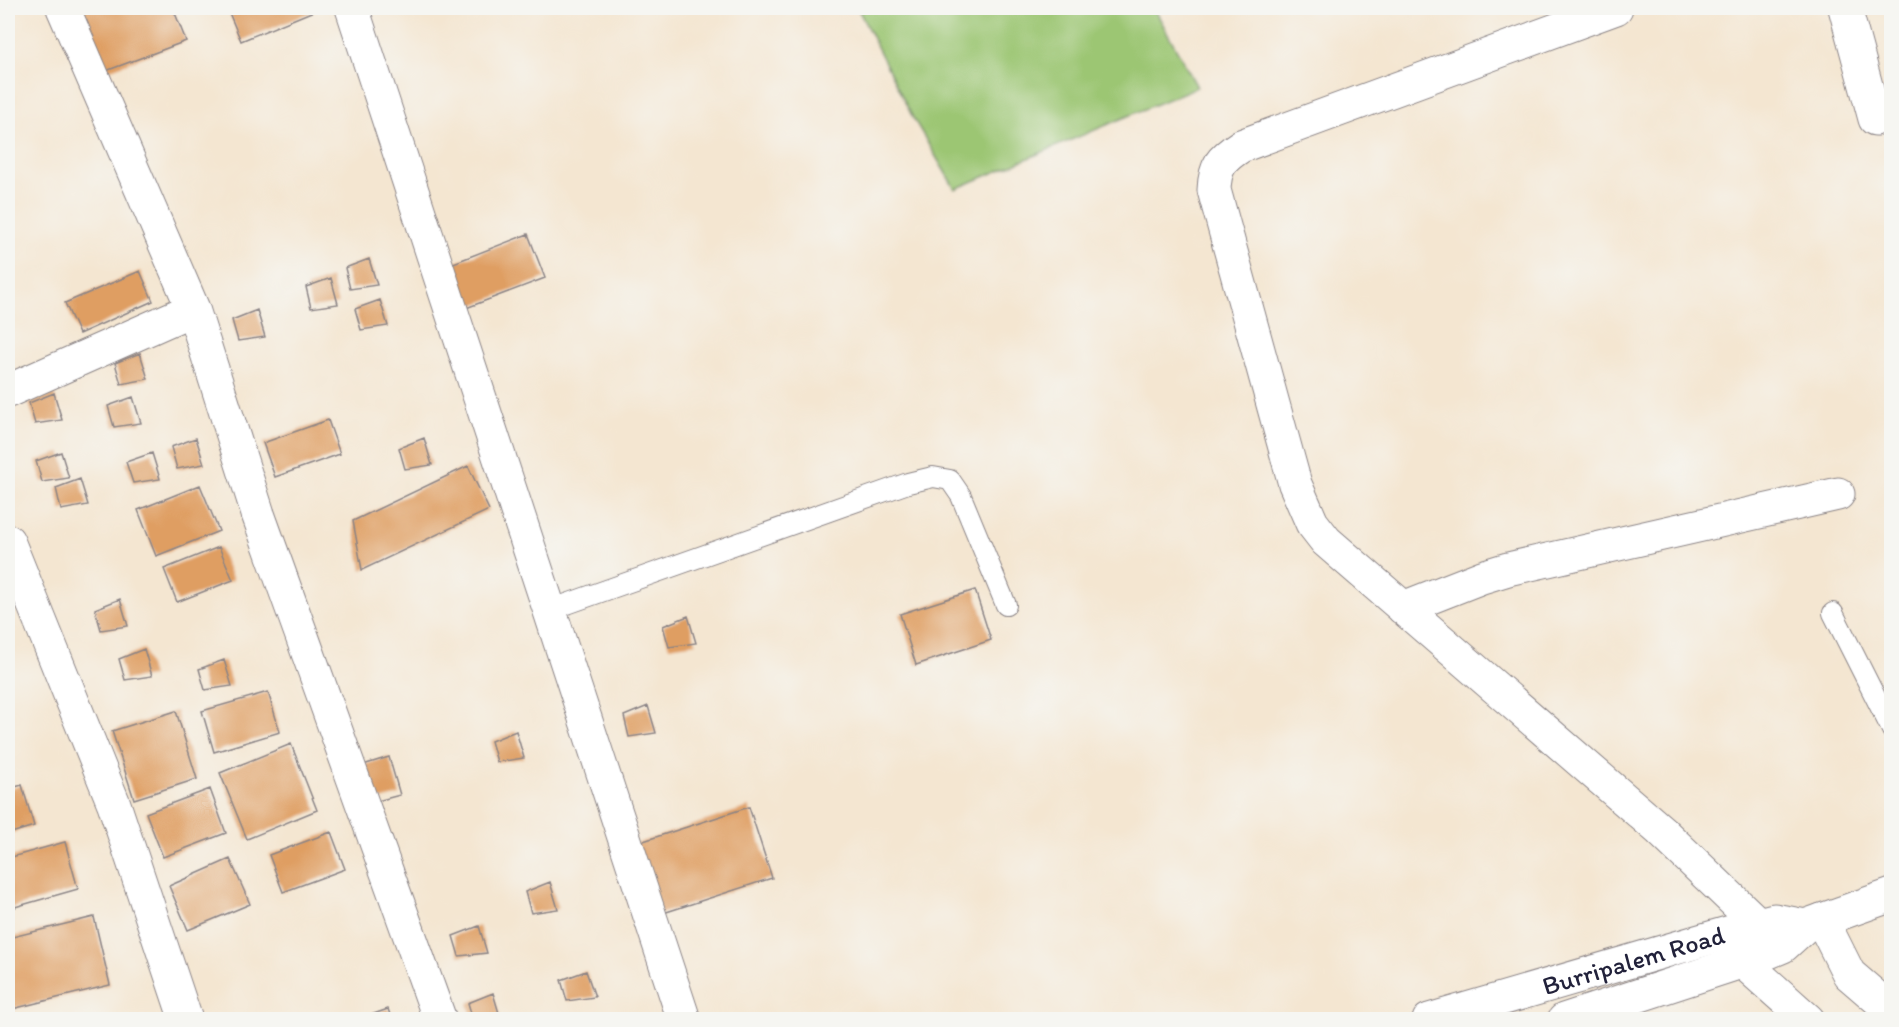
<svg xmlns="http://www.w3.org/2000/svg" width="1899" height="1027" viewBox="0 0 1899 1027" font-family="Itim,sans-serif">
	<rect width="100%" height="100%" fill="#f6f6f2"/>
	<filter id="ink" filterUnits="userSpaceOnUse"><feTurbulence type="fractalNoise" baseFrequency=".0167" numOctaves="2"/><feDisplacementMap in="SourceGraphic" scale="12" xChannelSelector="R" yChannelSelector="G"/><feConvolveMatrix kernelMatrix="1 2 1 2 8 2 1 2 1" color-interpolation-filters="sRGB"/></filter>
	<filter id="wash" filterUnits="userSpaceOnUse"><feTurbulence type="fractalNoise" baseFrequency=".008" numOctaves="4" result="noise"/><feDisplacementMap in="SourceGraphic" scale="24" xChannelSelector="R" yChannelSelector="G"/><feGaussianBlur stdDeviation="1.35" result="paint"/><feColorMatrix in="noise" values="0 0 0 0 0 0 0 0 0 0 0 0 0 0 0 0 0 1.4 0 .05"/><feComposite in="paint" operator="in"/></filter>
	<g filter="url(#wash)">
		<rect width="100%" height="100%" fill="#f4e6d1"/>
		<path fill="#9cc673" stroke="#5f7457" stroke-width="1.5" d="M861,8H1154L1197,87L955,189L913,118L858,9Z"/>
		<g id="blocks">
			<path fill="#df9e62" d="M82,8H173L186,41L95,75L71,12Z
				M227,8H321L241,41Z
				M528,234L545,278L461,310L451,264Z
				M369,259L377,285L350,289L345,268Z
				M140,271L153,301L79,334L65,303Z
				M331,278L338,304L311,308L306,287Z
				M380,300L388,326L361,330L355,309Z
				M257,310L265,337L238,341L232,320Z
				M140,353L148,379L121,384L115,363Z
				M54,393L62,420L35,424L29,403Z
				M133,397L141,423L114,427L108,406Z
				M328,420L340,454L275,477L263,443Z
				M196,438L204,464L177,469L171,447Z
				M424,438L432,465L405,469L399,448Z
				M61,452L69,478L42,482L36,461Z
				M152,453L160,479L133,483L126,462Z
				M468,466L489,510L362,570L353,521Z
				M80,479L88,505L61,510L56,488Z
				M200,485L219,531L156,556L138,510Z
				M219,547L233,580L177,602L164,569Z
				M975,590L991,640L916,665L900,614Z
				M120,599L128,626L101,630L95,609Z
				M688,616L696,643L669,647L663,626Z
				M144,649L152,676L125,680L119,659Z
				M224,660L232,686L205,690L199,669Z
				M268,692L280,732L214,752L202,711Z
				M648,706L656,733L629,737L624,716Z
				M176,711L197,779L134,799L112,731Z
				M516,731L524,758L497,762L491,741Z
				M291,744L317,810L247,839L220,773Z
				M389,757L400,795L362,805L350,769Z
				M22,785L34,826L8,834V789Z
				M210,789L226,833L163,857L146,813Z
				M749,807L772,878L654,916L631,845Z
				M331,832L345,869L283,892L269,855Z
				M65,842L78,889L8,909V858Z
				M230,859L250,904L188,930L169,886Z
				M550,882L558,909L531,913L525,892Z
				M94,917L110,985L8,1010V938Z
				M479,926L487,953L459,956L453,936Z
				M586,971L595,997L567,1001L561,980Z
				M493,993L501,1020H473L468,1003Z
				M388,1009L392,1020H359V1019Z"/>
		</g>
	</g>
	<g filter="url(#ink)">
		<use href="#blocks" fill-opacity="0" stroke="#8b8486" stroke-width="1.5"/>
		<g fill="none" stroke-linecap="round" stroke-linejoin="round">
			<g stroke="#8b8486" stroke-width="22">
				<path id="lane" d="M550,610L908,483L933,477L950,480L961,496L1006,605
					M1833,613L1892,730"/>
			</g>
			<g stroke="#8b8486" stroke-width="35">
				<path id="street" d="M63,8L193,309
					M352,8L684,1020
					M1616,8L1241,146C1221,159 1215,166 1214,190L1295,484L1312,523L1326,541L1660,830L1758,924
					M1845,8L1875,119
					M8,391L193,309L258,514L440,1020
					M8,541L114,804L186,1020
					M1403,608L1482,577L1508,569L1838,494
					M1822,920L1849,974L1892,1011
					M1742,961L1808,1020"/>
			</g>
			<g stroke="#8b8486" stroke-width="35">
				<g id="secondary">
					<path id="s1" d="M1429,1020L1758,924L1774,920L1805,926"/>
					<path d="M1564,1020L1759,956L1783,946L1805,926L1892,895"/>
				</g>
			</g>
			<use href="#lane" stroke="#fff" stroke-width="20"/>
			<use href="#street" stroke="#fff" stroke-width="33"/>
			<use href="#secondary" stroke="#fff" stroke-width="33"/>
		</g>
	</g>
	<g text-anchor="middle" stroke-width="6" stroke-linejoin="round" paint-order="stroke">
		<g font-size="26" fill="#22223b" stroke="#f6f6f2">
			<text dy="9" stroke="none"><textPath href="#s1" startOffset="213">Burripalem Road</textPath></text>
		</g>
	</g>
	<rect width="1899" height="1027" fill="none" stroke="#f6f6f2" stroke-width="30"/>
</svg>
